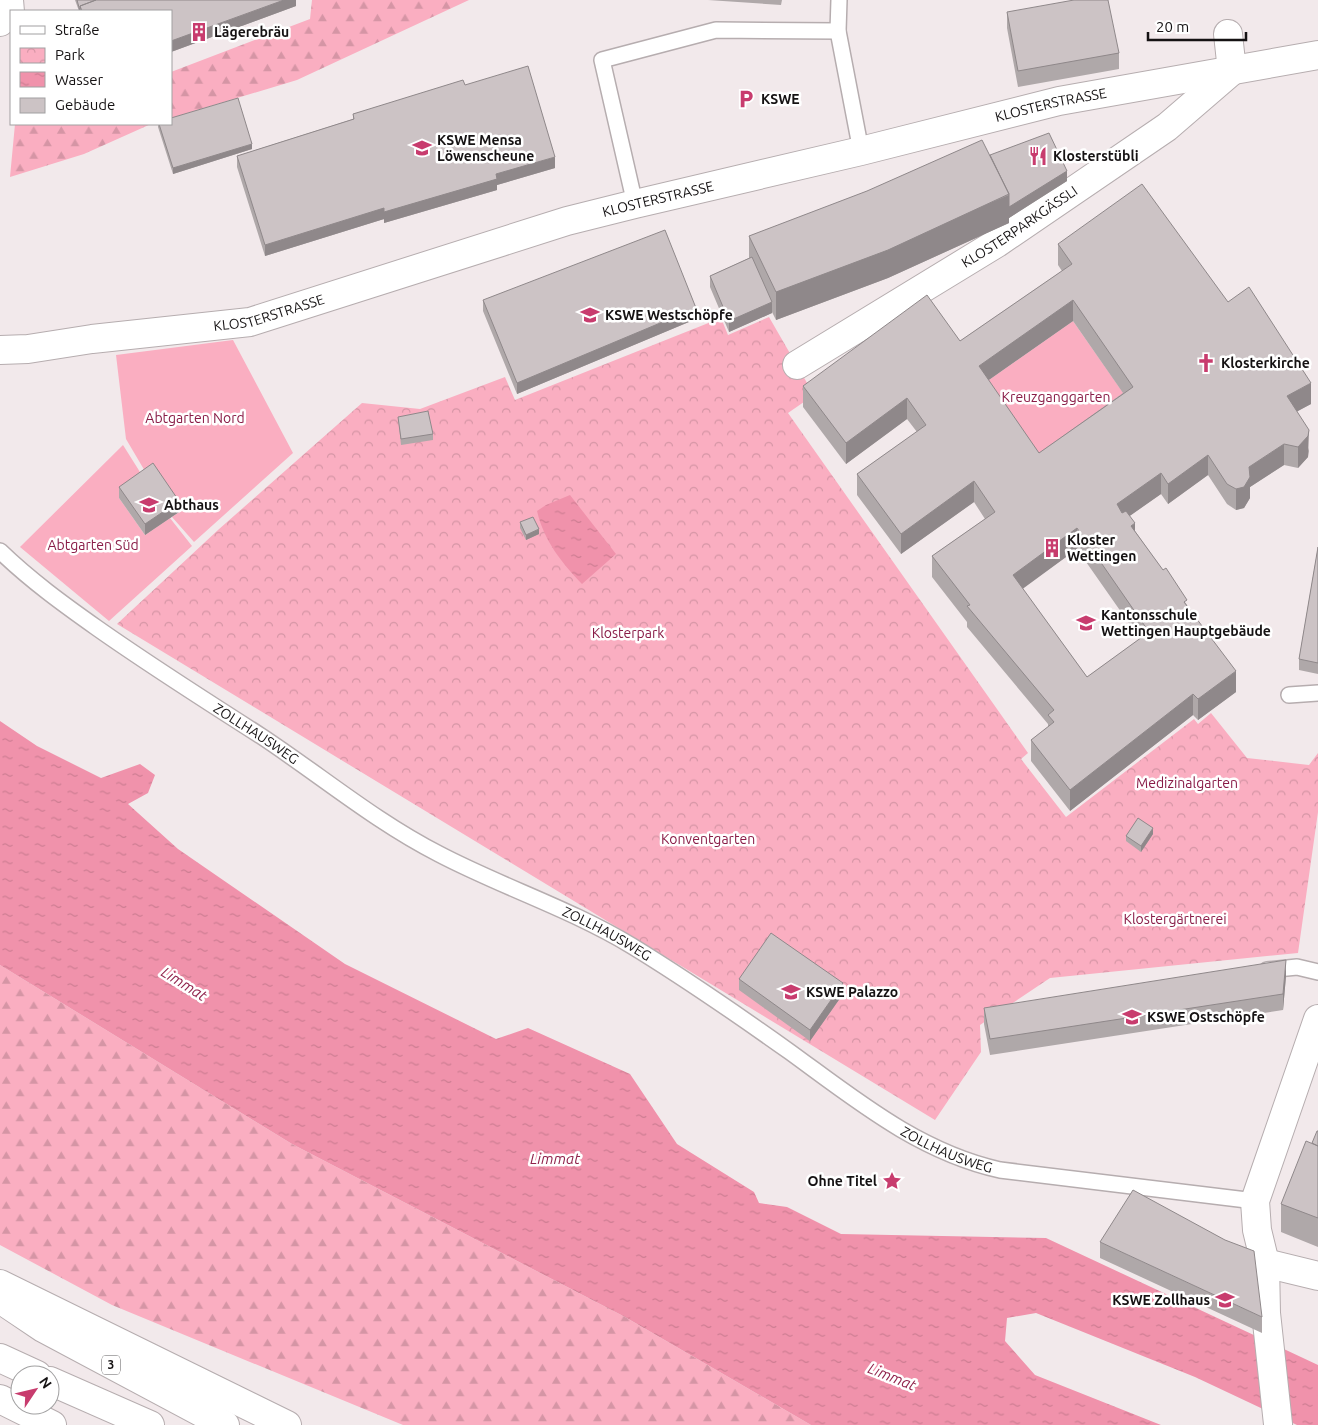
<svg xmlns="http://www.w3.org/2000/svg" width="1318" height="1425" viewBox="0 0 1318 1425" font-family="Ubuntu,sans-serif">
	<defs>
		<pattern id="forest-firs" width="22" height="20" patternUnits="userSpaceOnUse" patternTransform="scale(1.25)"><rect width="22" height="20" fill="#faaec1"/><path d="M5 1l3.5 6h-7zM16 11l3.5 6h-7z" fill="#d595a5"/></pattern>
		<pattern id="park-crowns" width="20" height="18" patternUnits="userSpaceOnUse" patternTransform="scale(1.25)"><rect width="20" height="18" fill="#faaec1"/><path d="M2 6a3 3 0 1 1 6 0M12 15a3 3 0 1 1 6 0" fill="none" stroke="#d595a5"/></pattern>
		<pattern id="water-ripples" width="26" height="14" patternUnits="userSpaceOnUse" patternTransform="scale(1.25)"><rect width="26" height="14" fill="#f092ab"/><path d="M2 4q2-2 4 0t4 0M15 11q2-2 4 0t4 0" fill="none" stroke="#cd7d92"/></pattern>
	</defs>
	<rect width="100%" height="100%" fill="#f2e9eb"/>
	<path fill="#faaec1" d="M1073,321L1133,407L1039,473L979,387Z
		M233,340L293,453L194,542L172,517L179,512L149,478L126,439L116,355Z
		M123,445L145,480L119,498L145,535L170,518L192,546L109,621L20,547Z"/>
	<path fill="url(#forest-firs)" d="M312,0H469L297,80L171,118V72L310,19Z
		M15,124H151L84,154L10,177Z
		M0,965L292,1144L625,1317L811,1425H403L112,1305L0,1245Z"/>
	<path fill="url(#park-crowns)" d="M769,317L814,395L788,413L1028,753L1021,759L1066,817L1194,719L1198,724L1211,713L1247,758L1309,765L1318,753V812L1298,953L1050,978L980,1025L981,1052L935,1120L117,624L218,530L362,403L420,409L505,377L515,400L721,318L728,335Z"/>
	<path fill="url(#water-ripples)" d="M570,495L616,554L582,584C562,563 544,541 537,511L546,505Z
		M0,721L37,746L101,778L140,764L155,775L148,793L128,804L178,849L345,964L496,1039L528,1028L630,1074L677,1144L754,1192L759,1203L787,1207L841,1234L1046,1238L1318,1365V1425H1297L1195,1377L1036,1313L1007,1318L1005,1341L1035,1375L1161,1425H811L625,1317L292,1144L0,965Z"/>
	<g fill="none" stroke-linecap="round" stroke-linejoin="round">
		<g stroke="#b6adaf" stroke-width="18">
			<g id="lane">
				<path d="M839,0L838,31L861,151"/>
				<path d="M635,204L602,60L716,30L838,31"/>
				<path id="s1" d="M0,551C30,580 63,604 97,628C151,666 206,701 261,736C320,775 376,822 439,854C502,887 571,909 632,946C686,979 738,1015 790,1052C856,1100 919,1152 1000,1170L1255,1201"/>
				<path d="M1289,695L1318,693"/>
				<path d="M1267,970L1297,967L1318,972"/>
			</g>
		</g>
		<g stroke="#b6adaf" stroke-width="30">
			<g id="street">
				<path d="M0,22L10,12L9,0"/>
				<path id="s2" d="M0,350L28,349L92,339L250,322L567,221L635,204L861,151L1059,101L1318,55"/>
				<path id="s3" d="M797,365L997,243L1167,127L1232,71L1228,34"/>
				<path d="M1265,1263L1318,1276"/>
				<path d="M1278,1424L1266,1313L1265,1263L1257,1230L1255,1201L1318,1019"/>
			</g>
		</g>
		<g stroke="#b6adaf" stroke-width="30">
			<path id="primary" d="M0,1299L43,1328L225,1425"/>
		</g>
		<g stroke="#b6adaf" stroke-width="30">
			<path id="highway" d="M0,1284L287,1425
				M0,1358L37,1375
				M50,1381L150,1425
				M0,1399L52,1425"/>
		</g>
		<use href="#lane" stroke="#fff" stroke-width="15"/>
		<use href="#street" stroke="#fff" stroke-width="28"/>
		<use href="#primary" stroke="#fff" stroke-width="28"/>
		<use href="#highway" stroke="#fff" stroke-width="28"/>
	</g>
	<path fill="#afa8a9" fill-rule="evenodd" d="M75,0H296V6L171,52V11H79Z
		M708,0H782L781,5Z
		M1007,12L1119,53V69L1018,87L1007,28Z
		M465,85L555,168L497,185V190L384,223V219L265,256L237,167V156L353,119V114Z
		M158,124H171L252,149L173,174L158,127Z
		M990,155L1067,181L1009,218V223L888,278L776,320L772,312V313L729,332L710,287V276L749,258V236Z
		M1058,244L1228,302L1311,404L1297,411L1309,451L1308,457L1298,468L1284,465L1250,487V498L1244,508L1236,510L1227,504L1208,475L1168,504L1161,494L1129,516L1135,531L1187,605L1236,692L1198,720L1193,715L1070,811L1031,761V740L1048,727V724L967,627V622L932,577V556L985,519L974,502L901,554L857,495V474L917,432L907,419L846,464L803,407V386L960,341L1062,271L1058,265ZM1073,321L1123,393L1039,453L988,380ZM1077,549L1140,639L1087,677L1022,588Z
		M483,300L696,319L517,394L483,311Z
		M398,417L433,434V440L401,445Z
		M119,487L179,512L145,535L119,498Z
		M520,522L539,534L526,540L520,528Z
		M1318,547V674L1299,670V659Z
		M1153,834L1141,852L1126,841V836Z
		M1286,976L1283,1010L990,1055L984,1024V1008Z
		M739,979L843,994L810,1041L739,990Z
		M1318,1131V1247L1281,1232V1204Z
		M1100,1242L1262,1317V1333L1100,1258Z"/>
	<path fill="#8f888a" d="M284,0H296V6L171,52V41Z
		M252,144V149L173,174V168Z
		M555,157V168L497,185V190L384,223V212L496,174Z
		M1067,171V181L1009,218V223L888,278L776,320V292Z
		M384,208V219L265,256V245Z
		M1073,300V321L979,387V366Z
		M772,302V313L729,332V321Z
		M696,308V319L517,394V383Z
		M1311,383V404L1287,417V396Z
		M907,398V419L846,464V443Z
		M1309,430L1308,457L1298,468V447Z
		M1284,444V465L1250,487V498L1244,508L1236,510V489L1249,467Z
		M1208,455V475L1168,504V484Z
		M1161,473V494L1117,525V504Z
		M974,481V502L901,554V534Z
		M179,501V512L145,535V524Z
		M1135,523V544L1131,526Z
		M1077,528V549L1013,596V575Z
		M539,529V534L526,540V535Z
		M1236,671V692L1198,720V699Z
		M1193,694V715L1070,811V790Z
		M1153,828V834L1141,852V846Z
		M1286,960V976L1283,1010V994Z
		M843,983V994L810,1041V1030Z"/>
	<path fill="#ccc3c5" stroke="#8f888a" fill-rule="evenodd" d="M77,0H96L80,6V11Z
		M96,0H284L171,41V11H82L80,6Z
		M1074,0H1108L1119,53L1018,71L1007,12Z
		M528,66L555,157L496,174L497,179L384,212V208L265,245L237,156L354,119L353,114L463,80L465,85Z
		M238,98L252,144L173,168L159,124H171V118Z
		M1049,133L1067,171L1009,207V194L990,155Z
		M982,140L1009,194L888,250L776,292L749,236L867,191Z
		M1142,184L1228,302L1249,287L1311,383L1287,396L1309,430L1308,436L1298,447L1284,444L1249,467L1250,477L1244,487L1236,489L1227,484L1208,455L1168,484L1161,473L1117,504L1122,513L1126,511L1135,523L1131,526L1163,570L1166,568L1187,600L1184,602L1236,671L1198,699L1193,694L1070,790L1031,740L1054,722L1048,715L1054,710L967,606L970,605L932,556L995,512L974,481L901,534L857,474L926,425L907,398L846,443L803,386L927,295L960,341L1072,264L1058,244ZM1073,300L1133,387L1039,453L979,366ZM1077,528L1149,632L1087,677L1013,575Z
		M665,230L696,308L517,383L483,300Z
		M752,257L772,302L729,321L710,276Z
		M428,411L433,434L401,439L398,417Z
		M153,463L179,501L145,524L119,487Z
		M533,517L539,529L526,535L520,522Z
		M1318,547V663L1299,659Z
		M1138,818L1153,828L1141,846L1126,836Z
		M771,933L843,983L810,1030L739,979Z
		M1286,960L1283,994L990,1039L984,1008Z
		M1317,1131H1318V1146L1312,1143Z
		M1306,1141L1318,1146V1218L1281,1204Z
		M1133,1190L1225,1240L1254,1251L1262,1317L1100,1242Z"/>
	<defs>
		<g id="building-bare" transform="scale(1.5)"><path d="M-4-6H4V6H1V3H-1V6H-4ZM-2.5-4.3h1.7v1.8h-1.7ZM.8-4.3h1.7v1.8H.8ZM-2.5-1h1.7V.8h-1.7ZM.8-1h1.7V.8H.8Z" fill="#c83c6e" stroke="#fff" stroke-width="2.5" paint-order="stroke"/></g>
		<g id="parking-bare" transform="scale(1.5)"><path d="M-3.5-5.5H1a3.5 3.5 0 0 1 0 7H-1V5.5H-3.5ZM-1-3.4V-.6H.8a1.4 1.4 0 0 0 0-2.8Z" fill="#c83c6e" stroke="#fff" stroke-width="2.5" paint-order="stroke"/></g>
		<g id="school-bare" transform="scale(1.5)"><path d="M0-5L7-2L0 1L-7-2ZM-4 1L0 2.5L4 1V4Q0 6-4 4Z" fill="#c83c6e" stroke="#fff" stroke-width="2.5" paint-order="stroke"/></g>
		<g id="restaurant-bare" transform="scale(1.5)"><path d="M-5-6h1v4h1v-4h1v4h1v-4h1v5L-1.5 .5V6h-2V.5L-5-1ZM5-6V6H3V1.5H1.5Q1.5-4 5-6Z" fill="#c83c6e" stroke="#fff" stroke-width="2.5" paint-order="stroke"/></g>
		<g id="church-bare" transform="scale(1.5)"><path d="M-1.2-6h2.4v3.5h3.3v2.4h-3.3V6h-2.4V-.1h-3.3v-2.4h3.3Z" fill="#c83c6e" stroke="#fff" stroke-width="2.5" paint-order="stroke"/></g>
		<g id="sight-bare" transform="scale(1.5)"><path d="M0-6L1.8-2.2L6-1.7L2.9 1.2L3.7 5.4L0 3.3L-3.7 5.4L-2.9 1.2L-6-1.7L-1.8-2.2Z" fill="#c83c6e" stroke="#fff" stroke-width="2.5" paint-order="stroke"/></g>
	</defs>
	<g fill-rule="evenodd">
		<use href="#building-bare" x="199" y="32"/>
		<use href="#parking-bare" x="746" y="99"/>
		<use href="#school-bare" x="422" y="148"/>
		<use href="#restaurant-bare" x="1038" y="156"/>
		<use href="#school-bare" x="590" y="315"/>
		<use href="#church-bare" x="1206" y="363"/>
		<use href="#school-bare" x="149" y="505"/>
		<use href="#building-bare" x="1052" y="548"/>
		<use href="#school-bare" x="1086" y="623"/>
		<use href="#school-bare" x="791" y="992"/>
		<use href="#school-bare" x="1132" y="1017"/>
		<use href="#sight-bare" x="892" y="1181"/>
		<use href="#school-bare" x="1225" y="1300"/>
	</g>
	<g text-anchor="middle" stroke-width="5" stroke-linejoin="round" paint-order="stroke">
		<rect fill="#fff" stroke="#5b595a" stroke-width="1" x="102" y="1355.5" width="18" height="19" rx="4"/>
		<g font-size="12" font-weight="bold" fill="#151213">
			<text x="111" y="1369">3</text>
		</g>
		<g font-size="14" font-weight="bold" fill="#151213" stroke="#fff" text-anchor="start">
			<text x="214" y="37">Lägerebräu</text>
			<text x="761" y="104">KSWE</text>
			<text x="437" y="145">KSWE Mensa<tspan x="437" dy="16">Löwenscheune</tspan></text>
			<text x="1053" y="161">Klosterstübli</text>
			<text x="605" y="320">KSWE Westschöpfe</text>
			<text x="1221" y="368">Klosterkirche</text>
			<text x="164" y="510">Abthaus</text>
			<text x="1067" y="545">Kloster<tspan x="1067" dy="16">Wettingen</tspan></text>
			<text x="1101" y="620">Kantonsschule<tspan x="1101" dy="16">Wettingen Hauptgebäude</tspan></text>
			<text x="806" y="997">KSWE Palazzo</text>
			<text x="1147" y="1022">KSWE Ostschöpfe</text>
			<text x="877" y="1186" text-anchor="end">Ohne Titel</text>
			<text x="1210" y="1305" text-anchor="end">KSWE Zollhaus</text>
		</g>
		<g font-size="14" fill="#151213" stroke="#fff">
			<text dy="5" stroke="none"><textPath href="#s2" startOffset="1082">KLOSTERSTRASSE</textPath></text>
			<text dy="5" stroke="none"><textPath href="#s2" startOffset="678">KLOSTERSTRASSE</textPath></text>
			<text dy="5" stroke="none"><textPath href="#s3" startOffset="262">KLOSTERPARKGÄSSLI</textPath></text>
			<text dy="5" stroke="none"><textPath href="#s2" startOffset="272">KLOSTERSTRASSE</textPath></text>
			<text dy="5" stroke="none"><textPath href="#s1" startOffset="315">ZOLLHAUSWEG</textPath></text>
			<text dy="5" stroke="none"><textPath href="#s1" startOffset="720">ZOLLHAUSWEG</textPath></text>
			<text dy="5" stroke="none"><textPath href="#s1" startOffset="1124">ZOLLHAUSWEG</textPath></text>
		</g>
		<g font-size="14" fill="#891c47" stroke="#fff">
			<text x="1056" y="402">Kreuzganggarten</text>
			<text x="195" y="423">Abtgarten Nord</text>
			<text x="93" y="550">Abtgarten Süd</text>
			<text x="628" y="638">Klosterpark</text>
			<text x="1187" y="788">Medizinalgarten</text>
			<text x="708" y="844">Konventgarten</text>
			<text x="1175" y="924">Klostergärtnerei</text>
		</g>
		<g font-size="15" font-style="italic" fill="#90234c" stroke="#fff">
			<text transform="translate(184 984) rotate(32)" y="5">Limmat</text>
			<text x="555" y="1164">Limmat</text>
			<text transform="translate(892 1377) rotate(22)" y="5">Limmat</text>
		</g>
	</g>
	<rect x="10" y="10" width="162" height="115" fill="#ffffff" stroke="#a1a0a1"/>
	<rect x="20" y="26" width="25" height="8" fill="#ffffff" stroke="#a1a0a1"/>
	<text x="55" y="35" font-size="15" fill="#151213">Straße</text>
	<rect x="20" y="48" width="25" height="15" fill="url(#park-crowns)" stroke="#a1a0a1"/>
	<text x="55" y="60" font-size="15" fill="#151213">Park</text>
	<rect x="20" y="72" width="25" height="15" fill="url(#water-ripples)" stroke="#a1a0a1"/>
	<text x="55" y="85" font-size="15" fill="#151213">Wasser</text>
	<rect x="20" y="98" width="25" height="15" fill="#ccc3c5" stroke="#a1a0a1"/>
	<text x="55" y="110" font-size="15" fill="#151213">Gebäude</text>
	<g transform="translate(35 1390) rotate(55)"><circle r="24" fill="#ffffff" stroke="#a1a0a1"/>
	<path d="M0-4L9 19L0 12L-9 19Z" fill="#c83c6e"/>
	<text y="-8" font-size="14" font-weight="bold" text-anchor="middle" fill="#151213">N</text>
	</g>
	<path d="M1148 32v8h98v-8" fill="none" stroke="#151213" stroke-width="2.5"/>
	<text x="1156" y="32" font-size="15" fill="#151213" stroke="#ffffff" stroke-width="4" paint-order="stroke">20 m</text>
</svg>
